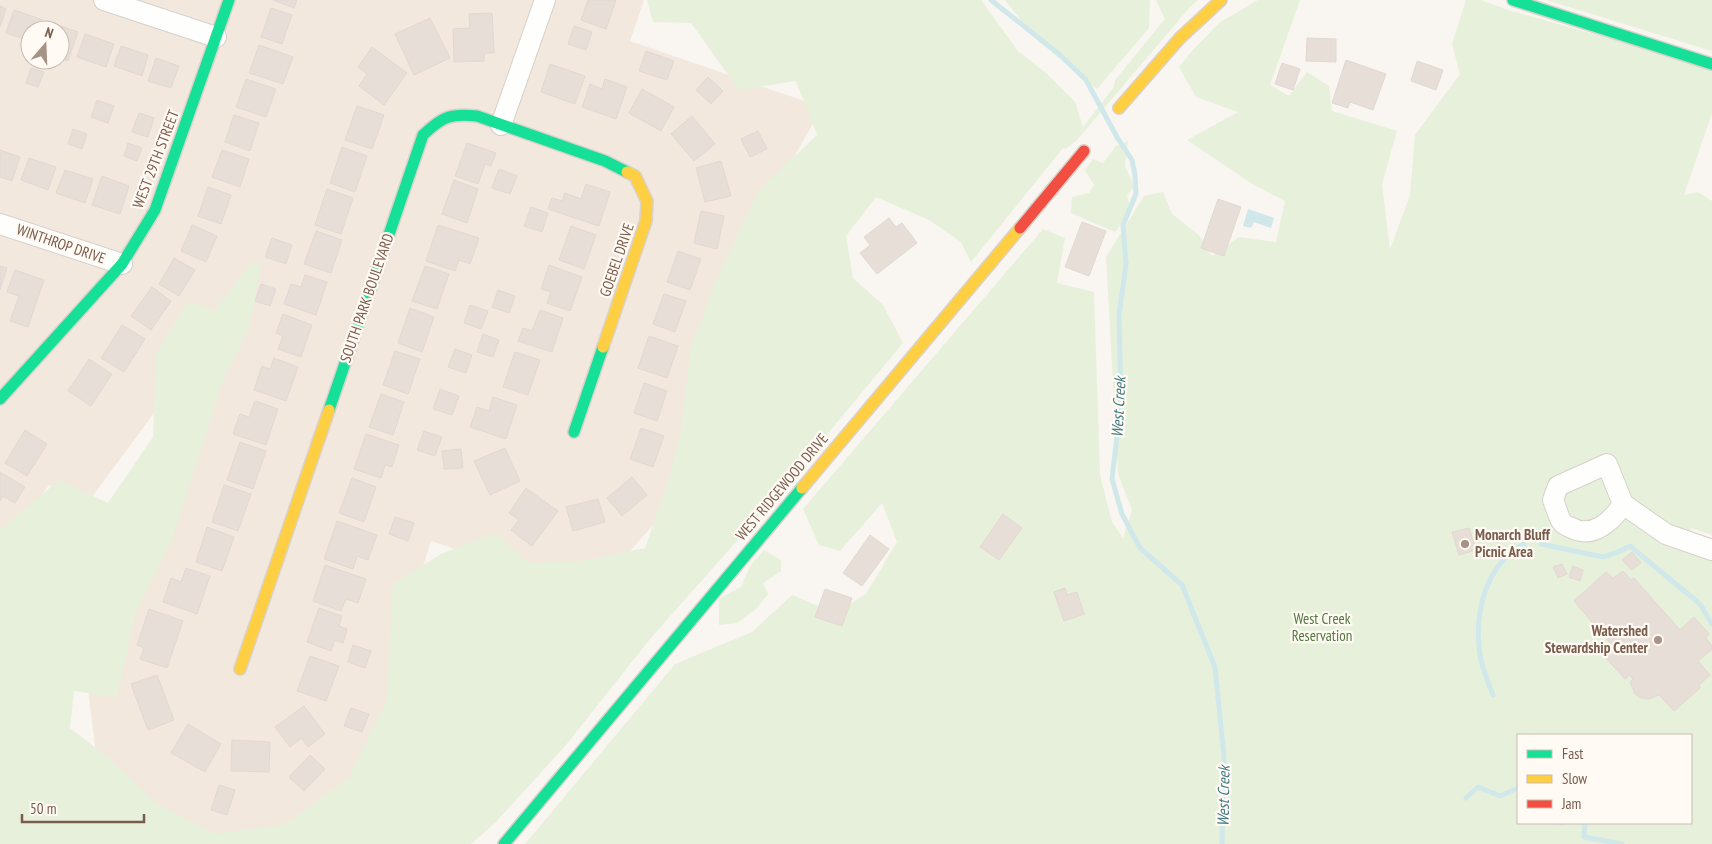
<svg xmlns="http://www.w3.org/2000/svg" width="1712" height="844" viewBox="0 0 1712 844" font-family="'PT Sans Narrow',sans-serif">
	<rect width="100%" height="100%" fill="#f9f5f0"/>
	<path fill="#f2e8de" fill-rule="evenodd" d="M0,0H644L630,41L822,107L704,319L679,496L622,560L551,580L431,541L408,613L404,731L299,844H156L99,778L87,682L147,544L166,397L86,505L49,485L0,550ZM30,30H60V60H30Z"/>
	<path fill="#e7f0db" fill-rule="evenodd" d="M647,0H981L1018,51L1046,73L1075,102L1083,127L1114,87L1115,80L1165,19L1156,0H1198L1190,7L1077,140L1066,149L1063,148L971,262L961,242L929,220L876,197L846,236L853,278L883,305L903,343L766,508L650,639L566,745L495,823L471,844H0V530L59,480L108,503L153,437L156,353L188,301L214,311L252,262L261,265L250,325L223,380L172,540L135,614L117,697L74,691L70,728L109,758L156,803L215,834L285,824L349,777L387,699L393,584L441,554L495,533L529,563L582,561L645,548L667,485L680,437L691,347L715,283L758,191L817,135L796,81L739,90L691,23L653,22Z
		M1005,0H1150L1149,28L1097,89L1038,41Z
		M1258,0H1300L1270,85L1289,96L1307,72L1329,86L1332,111L1397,131L1382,184L1390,250L1410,195L1415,135L1460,74L1452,44L1466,0H1481L1508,10L1712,67V113L1684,195L1698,192L1712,201V535L1691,528L1684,550L1712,560V844H525L675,664L752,632L792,595L835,613L866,594L897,542L882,503L840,551L819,545L803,509L1043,229L1065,238L1057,283L1094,292L1100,475L1112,522L1123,538L1132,510L1118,474L1106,257L1144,196L1163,192L1172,214L1199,235L1212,256L1239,237L1276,242L1285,201L1254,185L1187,140L1238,112L1196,97L1179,67L1191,52L1219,23ZM1518,735H1691V823H1518Z
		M1546,0H1712V51Z
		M1128,141L1125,166L1134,186L1127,196L1131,210L1115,232L1071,213L1072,197L1089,193L1094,185L1085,170L1093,159L1103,163L1116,146Z
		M764,550L781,560V571L763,583L768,594L756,609L737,623L719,625V599L741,587L750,566Z"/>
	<path fill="#d0e8ea" d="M1248,209L1274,218L1271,228L1254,222L1251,228L1243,226Z"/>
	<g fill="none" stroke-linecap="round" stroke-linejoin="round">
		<path stroke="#d0e8ea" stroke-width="5" d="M991,0L1059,54L1086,80L1117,137L1132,160L1135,175L1136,194L1123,225L1126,264L1119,315L1121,401L1112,479L1122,514L1140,548L1182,585L1215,667L1224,757L1222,844
			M1541,544L1603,557L1618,552L1630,546L1700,604L1712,624
			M1493,695C1488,682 1482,668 1480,655C1474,613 1485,565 1524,544
			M1466,798L1478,787L1500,796L1518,788
			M1561,823H1563
			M1585,823L1584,837L1622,844"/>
	</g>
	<path fill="#e6ded7" stroke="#e2d8d2" d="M273,0H297L294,8Z
		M588,0H616L606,29L581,20Z
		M0,6L6,9L0,27Z
		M271,8L292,15L282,44L261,37Z
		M14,10L43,20L39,30H30V41L6,33Z
		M492,13L494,53H484V61L454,62L453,29L470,28L469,14Z
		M430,18L450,58L414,75L395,34Z
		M55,24L78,32L68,61L60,58V30H53Z
		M574,26L592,32L586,50L568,44Z
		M85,34L114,44L106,67L77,57Z
		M1307,38L1336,39V62L1306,61Z
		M259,45L293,57L283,84L249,73Z
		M121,46L148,55L142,76L114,66Z
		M372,47L407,73L384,105L359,86L367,74L358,67Z
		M646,51L674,61L667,80L639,71Z
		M156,58L179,66L171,88L148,81Z
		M1346,60L1386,74L1373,110L1350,102L1348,108L1332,103Z
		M1417,61L1443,70L1436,90L1411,81Z
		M1282,63L1300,69L1293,90L1275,84Z
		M550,64L585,76L575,104L541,92Z
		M31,68L44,72L38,87L26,83Z
		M708,77L723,91L711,104L696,90Z
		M246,79L276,89L266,117L236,107Z
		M605,79L627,87L616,119L582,107L590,84L602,89Z
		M642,89L674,107L661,131L629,113Z
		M97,100L114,106L108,123L91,117Z
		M357,106L384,115L372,149L345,140Z
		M139,113L154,118L148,137L132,132Z
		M234,115L259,123L250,151L225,142Z
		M692,116L715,144L694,161L671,134Z
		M73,129L87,134L82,149L68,144Z
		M758,131L767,149L750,157L741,139Z
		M128,143L142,148L137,161L124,156Z
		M467,143L496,153L491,166L485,164L478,184L455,176Z
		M342,147L367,156L355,192L330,183Z
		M0,150L20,157L12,181L0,177Z
		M222,150L249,159L240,187L212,177Z
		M29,158L56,167L48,190L21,180Z
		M721,161L731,196L705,202L696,168Z
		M499,169L517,176L510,194L492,188Z
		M65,170L93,179L85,203L56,193Z
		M102,176L129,186L120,214L92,205Z
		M454,180L478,189L467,223L442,214Z
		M586,184L610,192L599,226L548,209L552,198L562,201L565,193L581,199Z
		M208,187L231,195L221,224L198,216Z
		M327,189L353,198L341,234L315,225Z
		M1218,199L1241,207L1224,256L1201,248Z
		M531,207L548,213L542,232L524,226Z
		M701,211L724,216L717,249L694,243Z
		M889,218L896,227L902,223L917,243L877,274L860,253L870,245L864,237Z
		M1082,222L1106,231L1089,276L1065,267Z
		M192,225L217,236L206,262L181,251Z
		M438,225L479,238L470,264L459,260L455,271L426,261Z
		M571,226L596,235L584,269L559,260Z
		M316,231L342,240L331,273L304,264Z
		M272,238L292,245L286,264L265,257Z
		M678,251L701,259L690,290L667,282Z
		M174,258L195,270L179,296L159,284Z
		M549,265L582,277L570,311L547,303L551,292L541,289Z
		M0,266L7,268L0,290Z
		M425,266L449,274L437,309L412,301Z
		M15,270L44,280L28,327L10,321L19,296L7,292Z
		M305,275L327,282L316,315L284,304L291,284L301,287Z
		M261,284L276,289L270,306L255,301Z
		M152,287L171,301L151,330L131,316Z
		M498,290L515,296L509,313L492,307Z
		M664,294L686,301L675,332L653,324Z
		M470,305L488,311L481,329L464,323Z
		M410,308L434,317L422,352L398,343Z
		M540,310L563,318L552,352L518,341L523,328L532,331Z
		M283,314L312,325L301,357L278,349L283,336L276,333Z
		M122,325L145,339L124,372L101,358Z
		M483,334L499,340L493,357L477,352Z
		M649,336L678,346L667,378L638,368Z
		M455,349L472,355L466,373L448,367Z
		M395,351L420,359L408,394L383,385Z
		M515,352L540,360L528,395L503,387Z
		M274,358L298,367L286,401L254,390L262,366L270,369Z
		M89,359L112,374L91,406L68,391Z
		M644,383L667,391L657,421L634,413Z
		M440,389L459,396L452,415L433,409Z
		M381,394L404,402L393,435L369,427Z
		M493,397L517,405L506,439L470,427L477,407L489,411Z
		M255,401L278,409L266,445L233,434L240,414L249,417Z
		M641,428L664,436L653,467L630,459Z
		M25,430L47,444L27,476L5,463Z
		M424,431L442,437L435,456L417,450Z
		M366,434L399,445L392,467L385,465L381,478L354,469Z
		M240,442L266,451L253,489L227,480Z
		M505,448L520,481L490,495L474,461Z
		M461,449L463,468L444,469L442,451Z
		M0,472L25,487L15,503L3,496L0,501Z
		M632,477L647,495L622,516L607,498Z
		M352,478L376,487L364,522L339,513Z
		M224,485L251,494L238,531L212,522Z
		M526,488L558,511L532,546L511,530L519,520L509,513Z
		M598,499L605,522L573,531L566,507Z
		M1003,514L1022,528L999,560L980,547Z
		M395,517L414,523L408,541L389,534Z
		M337,521L377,535L368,560L357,556L353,569L324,559Z
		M207,527L234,537L222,571L196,562Z
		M1469,528L1476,550L1459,555L1452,532Z
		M870,535L889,549L862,586L843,573Z
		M1632,552L1641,563L1632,570L1622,560Z
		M1562,564L1567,574L1558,578L1553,567Z
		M325,565L366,579L358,603L346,599L341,611L313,601Z
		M1573,566L1583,570L1580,581L1569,577Z
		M186,568L210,576L197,614L163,602L171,578L181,582Z
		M1623,571L1631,580L1634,578L1680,630L1694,617L1709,634L1706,638L1712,646V649L1698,661L1710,675L1699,685L1700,688L1674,711L1659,695L1649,699L1641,698L1635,694L1630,682L1633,679L1630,675L1625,679L1602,654L1601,650L1610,643L1574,601L1606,572L1613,578Z
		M1065,588L1067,595L1077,592L1084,614L1064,621L1054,592Z
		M825,589L852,598L842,626L815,617Z
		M319,608L342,616L339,626L347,629L343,643L335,640L331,651L307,642Z
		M149,609L183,621L167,668L140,659L144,648L137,645Z
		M353,645L371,651L365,668L348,662Z
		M310,656L339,666L326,701L297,691Z
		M157,675L174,720L148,730L131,684Z
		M304,706L325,734L308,747L301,738L290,747L275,727Z
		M351,708L369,714L362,732L344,726Z
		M188,724L221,744L205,772L171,753Z
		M232,740L270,742L269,772L231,771Z
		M310,755L325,769L304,791L289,777Z
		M219,785L235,790L227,815L211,810Z"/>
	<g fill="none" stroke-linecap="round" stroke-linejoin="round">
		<g stroke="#d7d1cb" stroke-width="22">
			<path id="street" d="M104,0L216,37
				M501,125L545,0
				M0,224L122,264
				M1623,504C1612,521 1593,539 1572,528C1569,527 1564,525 1562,522C1558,517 1556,507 1553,500L1558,486L1607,464L1623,504L1666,534L1712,550"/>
		</g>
		<g stroke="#d9d2cb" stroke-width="14">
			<path id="fast" d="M1513,0L1712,64
				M0,399L122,264L155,210L229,0
				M329,410L423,135C442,117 450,113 477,116L605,161L627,172
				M574,432L603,347
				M504,844L802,488"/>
		</g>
		<g stroke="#d9d2cb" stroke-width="14">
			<path id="slow" d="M1119,108L1180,38L1221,0
				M603,347L646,221L647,201L635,176L627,172
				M802,488L1020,228
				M240,669L329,410"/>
		</g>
		<g stroke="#d9d2cb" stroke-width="14">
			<path id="jam" d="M1020,228L1084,151"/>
		</g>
		<use href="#street" stroke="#fefefd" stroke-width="20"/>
		<use href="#fast" stroke="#16e098" stroke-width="11"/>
		<use href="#slow" stroke="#ffcf43" stroke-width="11"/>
		<use href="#jam" stroke="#f24e42" stroke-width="11"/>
	</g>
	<g fill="#a69286" stroke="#fffaf3" stroke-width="2">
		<circle cx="1465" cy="544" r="5"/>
		<circle cx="1658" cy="640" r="5"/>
	</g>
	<g text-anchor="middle" stroke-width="4.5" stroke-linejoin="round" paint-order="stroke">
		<g font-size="15" fill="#7a5c4d" stroke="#fffaf3">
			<text transform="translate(156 159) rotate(-69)" y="5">WEST 29TH STREET</text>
			<text transform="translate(61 244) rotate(19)" y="5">WINTHROP DRIVE</text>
			<text transform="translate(617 260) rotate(-71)" y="5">GOEBEL DRIVE</text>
			<text transform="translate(367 298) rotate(-71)" y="5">SOUTH PARK BOULEVARD</text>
			<text transform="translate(782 487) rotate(-50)" y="5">WEST RIDGEWOOD DRIVE</text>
		</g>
		<g font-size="15" font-weight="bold" fill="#7a5c4d" stroke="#fffaf3" text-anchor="start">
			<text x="1475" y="540">Monarch Bluff<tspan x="1475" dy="17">Picnic Area</tspan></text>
			<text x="1648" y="636" text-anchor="end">Watershed<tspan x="1648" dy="17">Stewardship Center</tspan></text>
		</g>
		<g font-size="15" fill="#537a41" stroke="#fffaf3">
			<text x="1322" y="624">West Creek<tspan x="1322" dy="17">Reservation</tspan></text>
		</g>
		<g font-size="16" font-style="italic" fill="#437c86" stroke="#fffaf3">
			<text transform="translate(1118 407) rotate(-87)" y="6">West Creek</text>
			<text transform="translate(1223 796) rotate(-89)" y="6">West Creek</text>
		</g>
	</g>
	<rect x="1517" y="734" width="175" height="90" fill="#fffaf3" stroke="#cabbb1"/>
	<rect x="1527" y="750" width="25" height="8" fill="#16e098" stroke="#cabbb1"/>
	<text x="1562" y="759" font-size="15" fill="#7a5c4d">Fast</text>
	<rect x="1527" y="775" width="25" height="8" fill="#ffcf43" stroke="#cabbb1"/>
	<text x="1562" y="784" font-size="15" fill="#7a5c4d">Slow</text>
	<rect x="1527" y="800" width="25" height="8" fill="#f24e42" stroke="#cabbb1"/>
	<text x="1562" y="809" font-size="15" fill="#7a5c4d">Jam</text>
	<g transform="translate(45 45) rotate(19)"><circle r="24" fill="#fffaf3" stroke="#cabbb1"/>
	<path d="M0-4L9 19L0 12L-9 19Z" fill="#a69286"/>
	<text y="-8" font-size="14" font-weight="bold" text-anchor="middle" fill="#7a5c4d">N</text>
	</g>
	<path d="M22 814v8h122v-8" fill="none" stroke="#7a5c4d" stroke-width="2.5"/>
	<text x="30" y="814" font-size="15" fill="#7a5c4d" stroke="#fffaf3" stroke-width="4" paint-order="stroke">50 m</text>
</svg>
